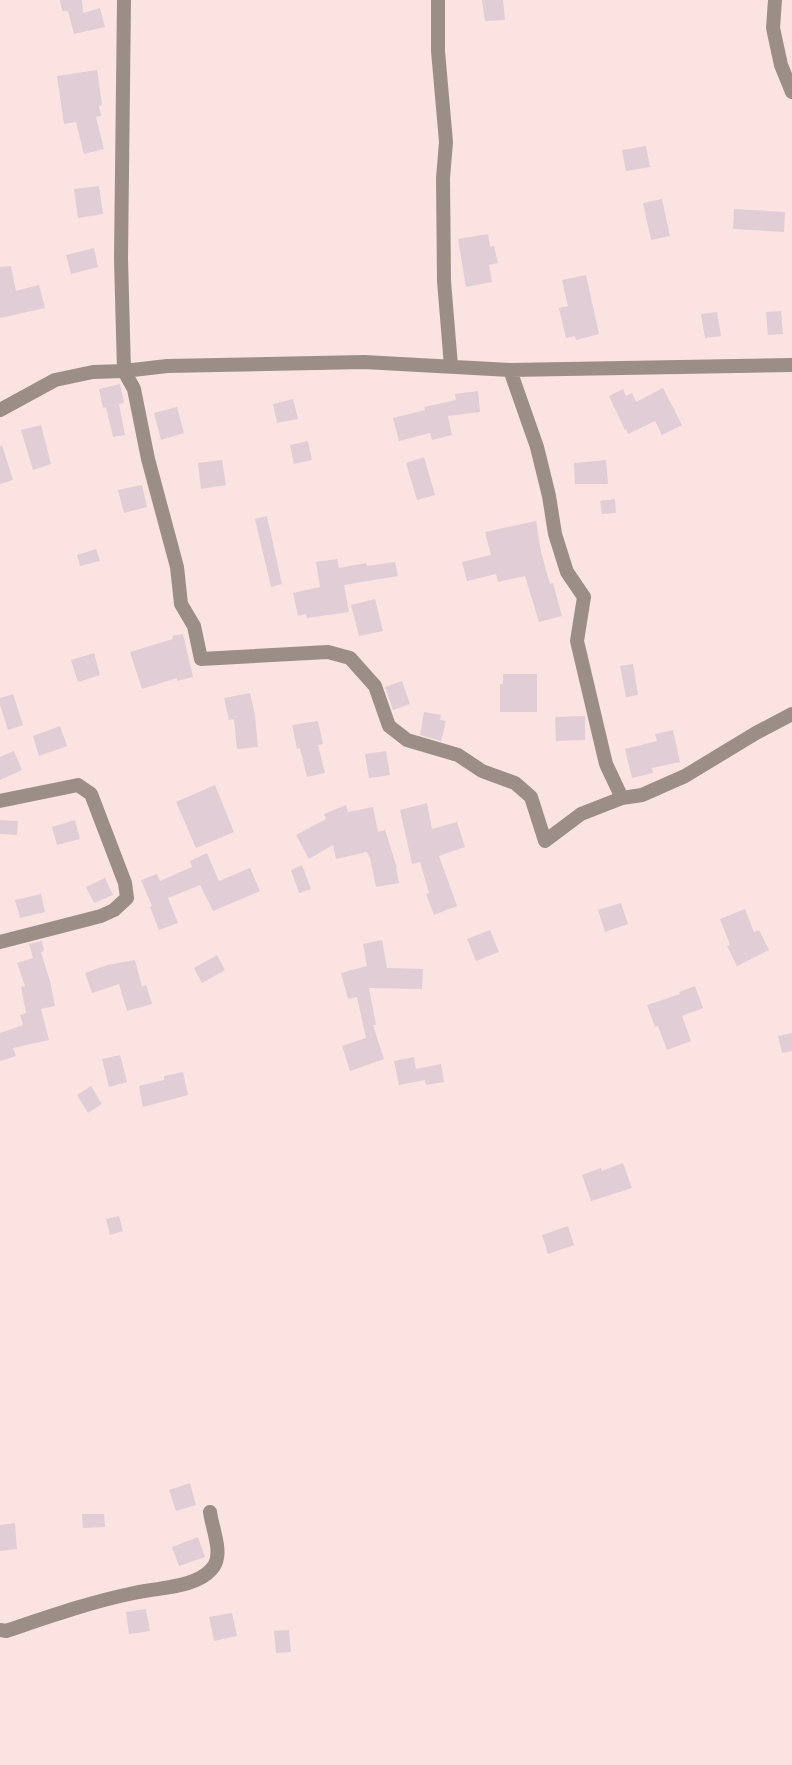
<svg xmlns="http://www.w3.org/2000/svg" width="792" height="1765" viewBox="0 0 792 1765" font-family="'Sofia Sans Condensed',sans-serif">
	<rect width="100%" height="100%" fill="#fbe3e2"/>
	<path fill="#e1cdd6" d="M60,0H82L83,13L100,8L105,27L74,34L68,11H62Z
		M482,0H503L505,20L485,21Z
		M97,70L102,105L99,106L101,116L96,117L104,149L84,154L76,122L64,124L57,76Z
		M646,146L650,167L626,171L622,150Z
		M99,186L103,214L78,218L74,189Z
		M662,199L670,236L651,240L643,203Z
		M734,209L785,212L784,232L733,229Z
		M488,234L490,247L494,246L498,263L489,265L492,282L466,287L458,239Z
		M94,248L98,267L71,274L66,255Z
		M11,266L16,291L39,285L45,308L0,318V267Z
		M586,275L599,334L576,340L575,336L566,338L559,308L568,306L562,280Z
		M781,311L783,334L768,335L766,312Z
		M717,312L721,336L705,338L701,314Z
		M120,384L124,403L119,404L125,435L113,437L106,407L103,408L99,389Z
		M663,388L682,425L662,435L655,421L628,434L626,429L625,430L609,396L623,389L626,396L632,393L636,402Z
		M478,391L480,412L448,416L452,435L432,440L430,433L399,441L393,418L425,410L424,407L456,400L455,394Z
		M293,399L298,419L277,423L273,404Z
		M177,407L184,433L161,440L154,413Z
		M41,425L51,464L33,470L21,430Z
		M308,441L312,460L294,464L290,445Z
		M2,445L13,480L0,484V446Z
		M424,457L435,495L417,500L406,463Z
		M222,460L226,485L201,489L198,463Z
		M606,460L608,484H575L574,463Z
		M142,485L147,507L124,513L118,490Z
		M615,499L616,513L602,514L600,501Z
		M267,516L282,584L271,587L255,519Z
		M536,521L541,552L550,584L553,583L562,616L539,622L525,576L498,582L496,574L467,581L462,562L491,555L485,532Z
		M96,549L100,561L80,566L77,555Z
		M337,559L339,568L366,563L367,566L395,562L398,576L344,585L349,612L307,618L306,614L298,616L293,593L320,587L316,562Z
		M375,599L383,631L359,636L351,605Z
		M183,634L193,677L177,681V678L142,689L130,652L173,639L172,636Z
		M94,653L100,675L78,682L71,660Z
		M633,664L638,695L626,697L620,666Z
		M503,674H537V712H500V684H503Z
		M402,681L410,704L393,710L385,687Z
		M250,693L255,715L258,747L237,749L234,719L229,720L224,698Z
		M13,694L23,725L8,730L0,705V698Z
		M424,712L441,715L440,720L446,721L441,741L420,735Z
		M585,716V740L556,741L555,717Z
		M318,721L323,744L318,745L325,773L307,777L300,748L297,749L292,725Z
		M60,726L67,746L39,756L33,736Z
		M673,730L680,762L652,768L653,773L632,778L625,749L657,741L655,734Z
		M14,751L22,770L0,780V757Z
		M386,751L390,775L369,778L365,754Z
		M215,785L234,832L196,848L176,802Z
		M427,803L432,829L457,822L465,847L439,856L457,906L434,915L426,894L429,893L420,862L412,864L400,810Z
		M346,805L348,812L373,807L378,832L385,830L397,868H396L399,883L376,887L370,858L367,852L336,859L333,845L309,859L296,835L326,819L324,814Z
		M0,820L18,821L17,835L0,834Z
		M75,820L80,839L57,845L52,827Z
		M207,853L219,881L250,868L260,891L213,911L200,885L168,898L178,923L159,930L150,907L152,906L141,880L157,874L160,881L192,867L190,861Z
		M302,865L311,889L299,893L291,870Z
		M105,878L113,895L94,903L86,887Z
		M41,894L45,912L20,918L15,900Z
		M621,903L628,924L605,932L598,910Z
		M745,909L754,932L759,930L769,950L737,966L727,946L730,945L720,919Z
		M490,930L499,952L476,961L467,939Z
		M382,940L387,968L423,969L422,989L369,988L376,1025H373L384,1059L350,1071L342,1046L366,1038L357,997L348,999L341,973L367,966L363,944Z
		M42,941L44,951L41,952L50,981L55,1006L41,1009L49,1040L13,1048L16,1056L0,1061V1033L23,1025L20,1015L26,1013L21,987L25,986L17,963L33,958L29,944Z
		M217,955L225,970L202,983L194,968Z
		M135,960L142,987L146,985L152,1004L127,1011L119,984L92,993L85,973L107,965Z
		M695,986L703,1008L682,1016L691,1041L667,1050L658,1026L655,1027L647,1005L680,994L679,992Z
		M792,1033V1051L782,1053L778,1036Z
		M120,1055L127,1082L109,1087L102,1059Z
		M414,1057L416,1069L441,1064L444,1082L426,1085L425,1080L399,1085L394,1061Z
		M183,1072L188,1095L143,1107L139,1086L164,1080V1076Z
		M91,1086L102,1104L88,1113L77,1095Z
		M623,1163L632,1188L591,1201L582,1175L601,1168L602,1171Z
		M119,1216L123,1231L110,1235L106,1219Z
		M568,1226L574,1245L548,1254L542,1235Z
		M190,1483L196,1505L176,1511L169,1490Z
		M82,1514H104L105,1527L83,1528Z
		M15,1523L17,1549L0,1551V1525Z
		M198,1537L205,1557L179,1566L172,1547Z
		M146,1609L150,1631L129,1634L126,1612Z
		M232,1613L237,1636L214,1641L209,1617Z
		M289,1630L291,1652L276,1653L274,1631Z"/>
	<g fill="none" stroke-linecap="round" stroke-linejoin="round">
		<path stroke="#9b8e86" stroke-width="14" d="M124,0L121,259L124,371L134,389L148,459L177,567L181,604L194,626L201,659L328,652L350,658L375,686L389,726L407,740L458,755L482,771L515,783L531,797L545,841L581,814L622,798L642,795L685,776L756,733L792,714
			M438,0V51L446,142L443,178L444,281L451,366
			M775,0L773,28L781,65L792,92
			M510,370L537,447L549,496L555,534L567,572L584,597L577,641L606,764L622,798
			M0,410L55,380L93,372L124,371L167,366L364,362L510,370L792,365
			M0,801L78,785L91,794L125,883L127,898L114,910L101,916L0,942
			M0,1630L6,1631C48,1617 90,1602 134,1593C155,1588 176,1589 196,1580C203,1577 210,1572 214,1566C223,1552 212,1528 210,1512"/>
	</g>
</svg>
